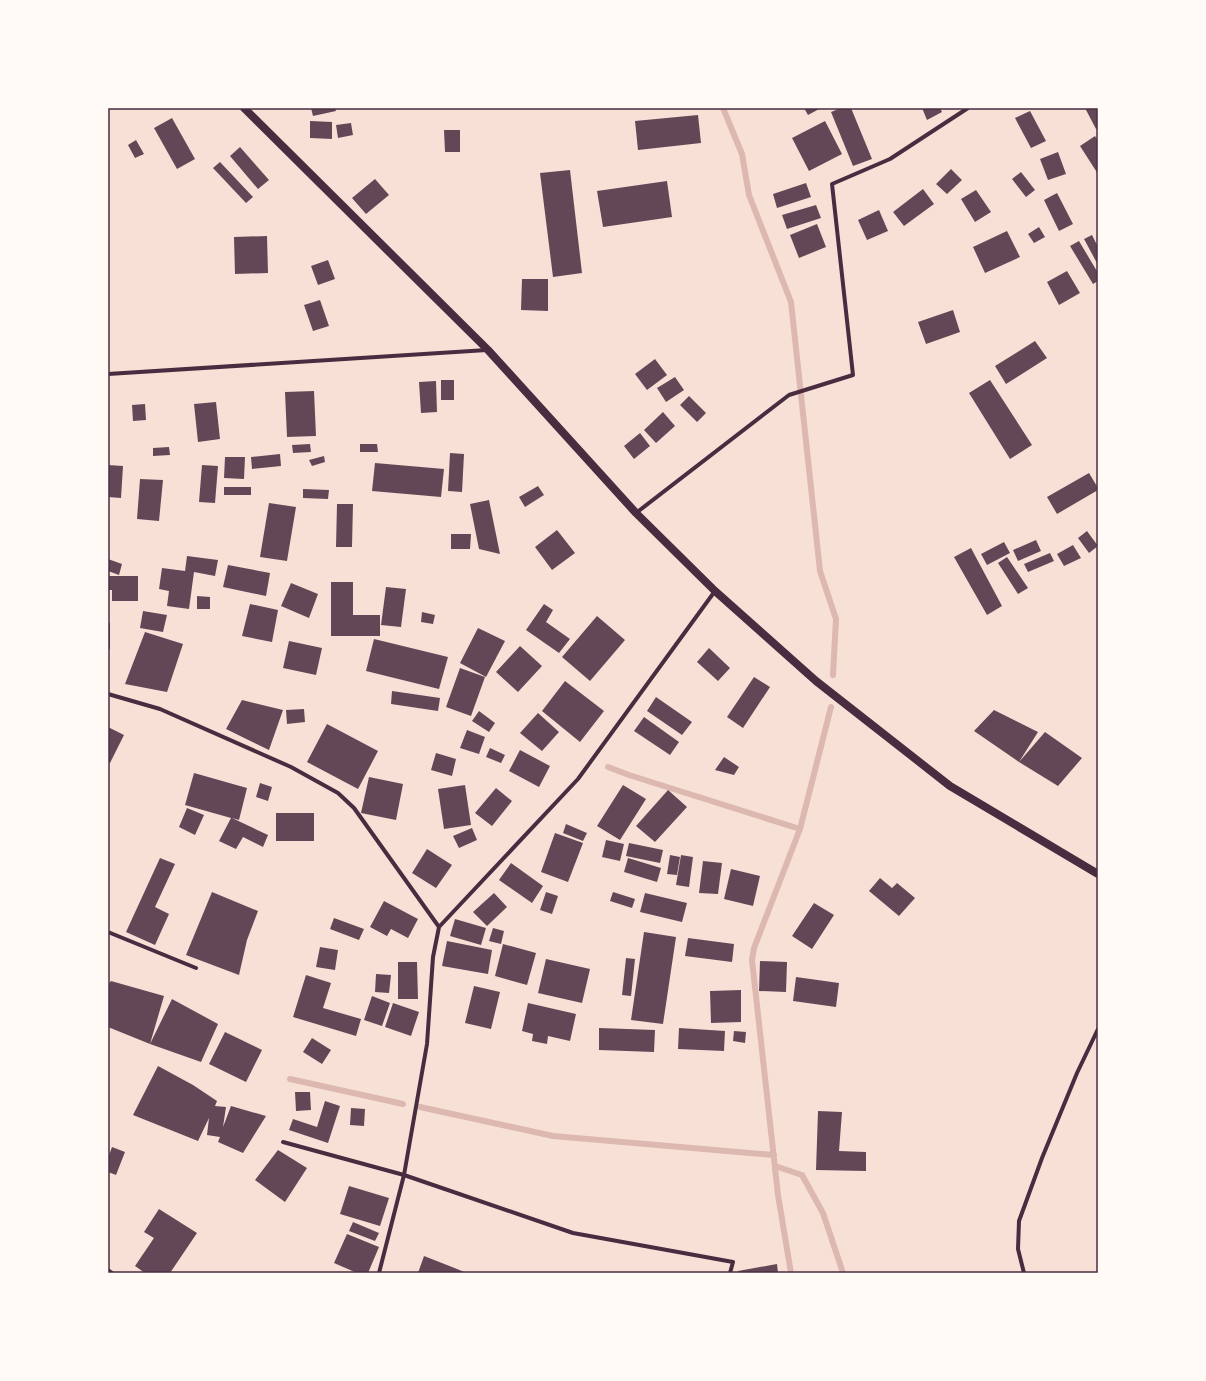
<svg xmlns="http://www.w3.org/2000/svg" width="1206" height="1381" viewBox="0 0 1206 1381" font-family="'Roboto Serif',serif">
	<rect width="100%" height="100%" fill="#f7e1d7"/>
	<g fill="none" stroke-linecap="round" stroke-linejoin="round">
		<path stroke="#dcb8b0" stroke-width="6" d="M723,108L742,154L749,195L791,302L820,571L836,619L833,675
			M608,767L629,775L800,829
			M290,1079L403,1104
			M420,1107L553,1136L774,1155
			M775,1166L802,1175L823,1213L843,1273
			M791,1273L778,1195L752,960L754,948L800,829L831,707"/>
	</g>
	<path fill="#644757" d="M311,108H335L336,111L313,116Z
		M804,108H821L808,115Z
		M841,108H851L872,159L853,166L831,112Z
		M922,108H940L942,112L927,120Z
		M1085,108H1098V128L1096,129Z
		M1030,111L1046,141L1031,148L1015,118Z
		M698,115L701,143L638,150L635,121Z
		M172,118L195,159L177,169L154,128Z
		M310,121L332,122V139L310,138Z
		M825,121L842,154L809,171L792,138Z
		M351,123L353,135L338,138L336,125Z
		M444,130H460V152H445Z
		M1095,136L1098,141V174L1080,146Z
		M136,140L144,154L135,158L128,145Z
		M240,147L269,180L258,189L230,156Z
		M1058,152L1066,174L1048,180L1040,159Z
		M220,162L253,197L246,203L213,168Z
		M951,169L962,180L947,194L936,184Z
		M570,170L582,273L553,277L540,173Z
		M1021,172L1035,190L1026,197L1012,179Z
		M375,179L389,195L366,214L352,198Z
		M667,181L672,217L603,227L597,191Z
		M806,183L811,197L777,208L773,194Z
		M923,189L934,204L904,226L893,212Z
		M976,190L991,212L975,222L961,199Z
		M1057,193L1073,224L1059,231L1044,200Z
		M816,205L821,218L787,229L782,215Z
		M879,210L888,231L867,240L858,220Z
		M817,224L826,247L799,258L790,235Z
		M1039,227L1045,237L1034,243L1028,234Z
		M1007,231L1020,257L985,273L973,247Z
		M1092,235L1098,247V265L1084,239Z
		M267,236L268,273L235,274L234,237Z
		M1079,241L1098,273V281L1093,284L1070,246Z
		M328,260L335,279L318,285L311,266Z
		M1067,271L1080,293L1059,305L1047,282Z
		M522,279H548V311L521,310Z
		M320,300L329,326L313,331L304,305Z
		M953,310L960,332L926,344L918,322Z
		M1035,341L1047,358L1006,384L995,366Z
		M655,359L667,375L647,390L635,374Z
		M675,377L684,390L666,402L657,388Z
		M441,380H454V400H441Z
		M990,380L1032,445L1010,459L969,393Z
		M436,381L437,412L421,413L419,382Z
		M314,391L316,436L287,437L285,392Z
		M689,396L706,413L697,422L680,405Z
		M216,402L220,439L198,442L194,404Z
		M145,404L146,420L133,421L132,405Z
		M663,412L675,426L656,443L644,430Z
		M640,433L650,446L634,459L624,446Z
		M310,444L311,452L293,453L292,445Z
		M360,444H377L378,452H360Z
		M169,447L170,455L153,456V448Z
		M450,453L464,454L462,492L448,491Z
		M280,454L281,466L252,469L251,457Z
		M324,456L325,462L312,466L309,460Z
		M225,457H245L244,479L224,478Z
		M375,463L444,469L441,497L372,491Z
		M108,465L123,466L121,498L108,497Z
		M202,465L218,466L215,503L199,502Z
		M1089,473L1098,488V490L1057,514L1047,497Z
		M140,479L163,480L159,521L137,519Z
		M538,486L544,495L525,507L519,497Z
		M224,487H251V495H224Z
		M303,489L329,490L328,499L303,498Z
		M489,500L500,554L479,549L470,504Z
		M269,503L296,507L287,561L260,557Z
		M337,504H353L352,547H336Z
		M557,530L575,553L552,570L535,547Z
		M1087,531L1098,546L1089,553L1078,538Z
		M451,534H471L470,549H451Z
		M1036,540L1041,551L1018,561L1013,550Z
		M1004,542L1010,553L987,565L981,554Z
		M1073,545L1081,558L1064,566L1057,554Z
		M971,548L1002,606L987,615L954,557Z
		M1050,553L1054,561L1028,572L1024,564Z
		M187,556L218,560L215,576L194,572L189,609L167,606L169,591L159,589L162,568L185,571Z
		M1007,557L1028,588L1018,594L998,563Z
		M108,559L122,564L119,575L108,571Z
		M228,565L270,573L266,596L223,587Z
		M108,576H138V601H112V590H108Z
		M331,582H353V615H380V636H331Z
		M291,583L318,594L309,618L281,606Z
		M386,587L406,589L401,627L381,625Z
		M197,596L210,597V609H197Z
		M250,604L278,610L272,642L242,636Z
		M544,604L553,610L546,622L570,639L559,653L526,630Z
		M143,611L167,615L163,632L140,628Z
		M422,612L435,615L433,624L421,622Z
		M597,616L625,640L590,681L562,657Z
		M108,623H110V649H108Z
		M478,628L505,641L486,677L460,663Z
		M145,632L183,644L167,692L125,684Z
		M374,639L448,657L439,689L366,671Z
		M289,641L322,648L316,675L283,668Z
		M520,646L542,666L518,692L496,672Z
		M709,648L730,668L718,681L697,662Z
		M460,668L485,677L471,716L446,707Z
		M754,677L770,687L743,728L727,717Z
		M565,681L604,711L580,742L542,711Z
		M392,691L440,698L438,711L391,704Z
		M656,697L692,722L682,735L647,711Z
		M242,700L283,710L269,750L226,729Z
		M304,709L305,722L287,724L286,710Z
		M994,710L1038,732L1019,762L974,731Z
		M479,711L495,723L489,732L472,721Z
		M538,713L559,732L542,751L520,733Z
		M644,717L679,742L670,755L634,731Z
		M327,724L378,751L358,789L307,762Z
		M108,727L124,735L110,763L108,762Z
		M467,730L485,737L479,754L460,748Z
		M1045,732L1082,758L1058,786L1019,762Z
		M490,748L505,755L501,763L486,757Z
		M520,750L550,766L539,787L509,771Z
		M436,753L456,759L452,776L431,770Z
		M724,757L739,767L734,775L715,770Z
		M194,773L247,788L239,820L232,818L268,835L263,847L243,837L236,849L219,841L231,818L185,805Z
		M369,777L403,784L396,820L361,813Z
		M260,783L272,787L268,801L256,797Z
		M465,785L471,825L444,829L438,789Z
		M623,785L646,799L620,840L597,826Z
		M496,788L512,801L492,826L475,813Z
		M668,790L687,807L655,842L636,826Z
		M187,808L204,815L195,835L179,827Z
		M276,813H314V841H276Z
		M566,824L587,833L583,841L563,833Z
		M472,828L477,840L459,848L453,836Z
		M555,833L583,843L568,882L541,872Z
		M606,840L624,844L620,861L602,857Z
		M629,843L663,850L660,863L626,856Z
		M427,849L452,865L436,888L412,873Z
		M670,855L680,857L677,875L667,874Z
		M681,855L693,857L689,887L676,885Z
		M160,858L175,864L155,907L169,914L155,945L126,932Z
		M628,858L661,868L657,882L624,872Z
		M703,861L722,863L718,894L699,893Z
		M511,863L543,886L532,903L499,880Z
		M731,869L760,876L753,906L724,899Z
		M880,878L892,888L897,883L915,898L899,916L869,891Z
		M212,892L258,911L247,940L239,975L186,955Z
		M546,892L558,896L552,914L540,910Z
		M613,892L635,899L632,908L610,901Z
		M494,893L507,907L487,926L473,912Z
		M645,893L687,903L682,922L640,912Z
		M384,901L418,919L408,938L391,929L387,936L370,927Z
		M814,903L834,915L812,949L792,936Z
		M334,918L364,929L359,940L330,929Z
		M455,919L486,928L481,945L450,936Z
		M493,928L504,931L501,944L489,941Z
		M644,932L676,937L663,1024L631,1020Z
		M688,938L734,944L732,962L685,956Z
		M447,941L492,950L488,974L442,966Z
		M503,944L536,953L527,985L495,976Z
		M320,947L338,950L335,970L316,967Z
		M626,958L635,959L631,996L622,995Z
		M546,959L590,969L582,1003L538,993Z
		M760,961L787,962L786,992L759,991Z
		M398,962H417L418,999H398Z
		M376,974L391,975L389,993L375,992Z
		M306,975L331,983L323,1008L361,1019L356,1036L293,1017Z
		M796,977L839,983L836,1007L793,1001Z
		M111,981L164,996L150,1044L172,999L218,1024L201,1062L150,1044L108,1027V985Z
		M474,986L500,992L491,1029L465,1023Z
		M741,990V1022L711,1023L710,991Z
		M372,996L390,1003L382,1026L364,1020Z
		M393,1003L419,1012L411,1036L385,1027Z
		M528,1003L576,1014L570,1041L548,1036L547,1044L532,1041L533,1034L522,1031Z
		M599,1028L655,1030L654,1052L599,1050Z
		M679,1028L725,1031L724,1051L678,1049Z
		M734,1031L746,1032L745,1043L733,1041Z
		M225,1032L262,1050L246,1082L209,1064Z
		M312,1038L331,1050L322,1064L303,1052Z
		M158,1066L193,1085L217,1101L215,1106L226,1107L223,1127L231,1106L266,1116L243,1153L218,1142L220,1137L207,1135L209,1118L198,1141L133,1115Z
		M295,1092H310L311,1110L296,1111Z
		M325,1101L340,1106L328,1143L289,1130L293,1119L317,1127Z
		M351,1108L365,1109L364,1126L350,1125Z
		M818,1111L842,1112L839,1151L866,1152V1171L816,1170Z
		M112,1147L125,1152L116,1175L108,1172V1158Z
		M278,1150L307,1168L285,1202L255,1180Z
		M349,1186L389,1198L380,1226L340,1214Z
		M159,1209L197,1233L170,1273H145L135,1266L154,1238L144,1232Z
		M353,1222L379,1233L375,1241L349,1231Z
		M347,1234L379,1247L368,1273H357L334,1263Z
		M424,1256L452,1267L467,1273H418Z
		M777,1264L778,1273H738V1271Z"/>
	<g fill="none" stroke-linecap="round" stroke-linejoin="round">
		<path stroke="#4a2c40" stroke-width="4" d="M108,374L487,350
			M636,513L789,395L853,375L832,184L890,159L968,108
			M108,694L160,709L291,767L338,793L354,808L439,927L578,779L715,591
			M108,932L196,968
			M283,1142L404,1175L573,1233L733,1262L730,1273
			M108,1270L112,1273
			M379,1273L404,1175L427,1044L433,957L439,927
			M1024,1273L1018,1249L1019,1221L1042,1158L1077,1073L1098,1029"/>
		<path stroke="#4a2c40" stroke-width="8" d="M244,108L488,350L636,513L715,591L816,681L950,786L1098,874"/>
	</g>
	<rect width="1206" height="1381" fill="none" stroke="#fffaf5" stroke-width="218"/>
	<rect x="109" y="109" width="988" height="1163" fill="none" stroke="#4a2c40" stroke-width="1.5"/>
</svg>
